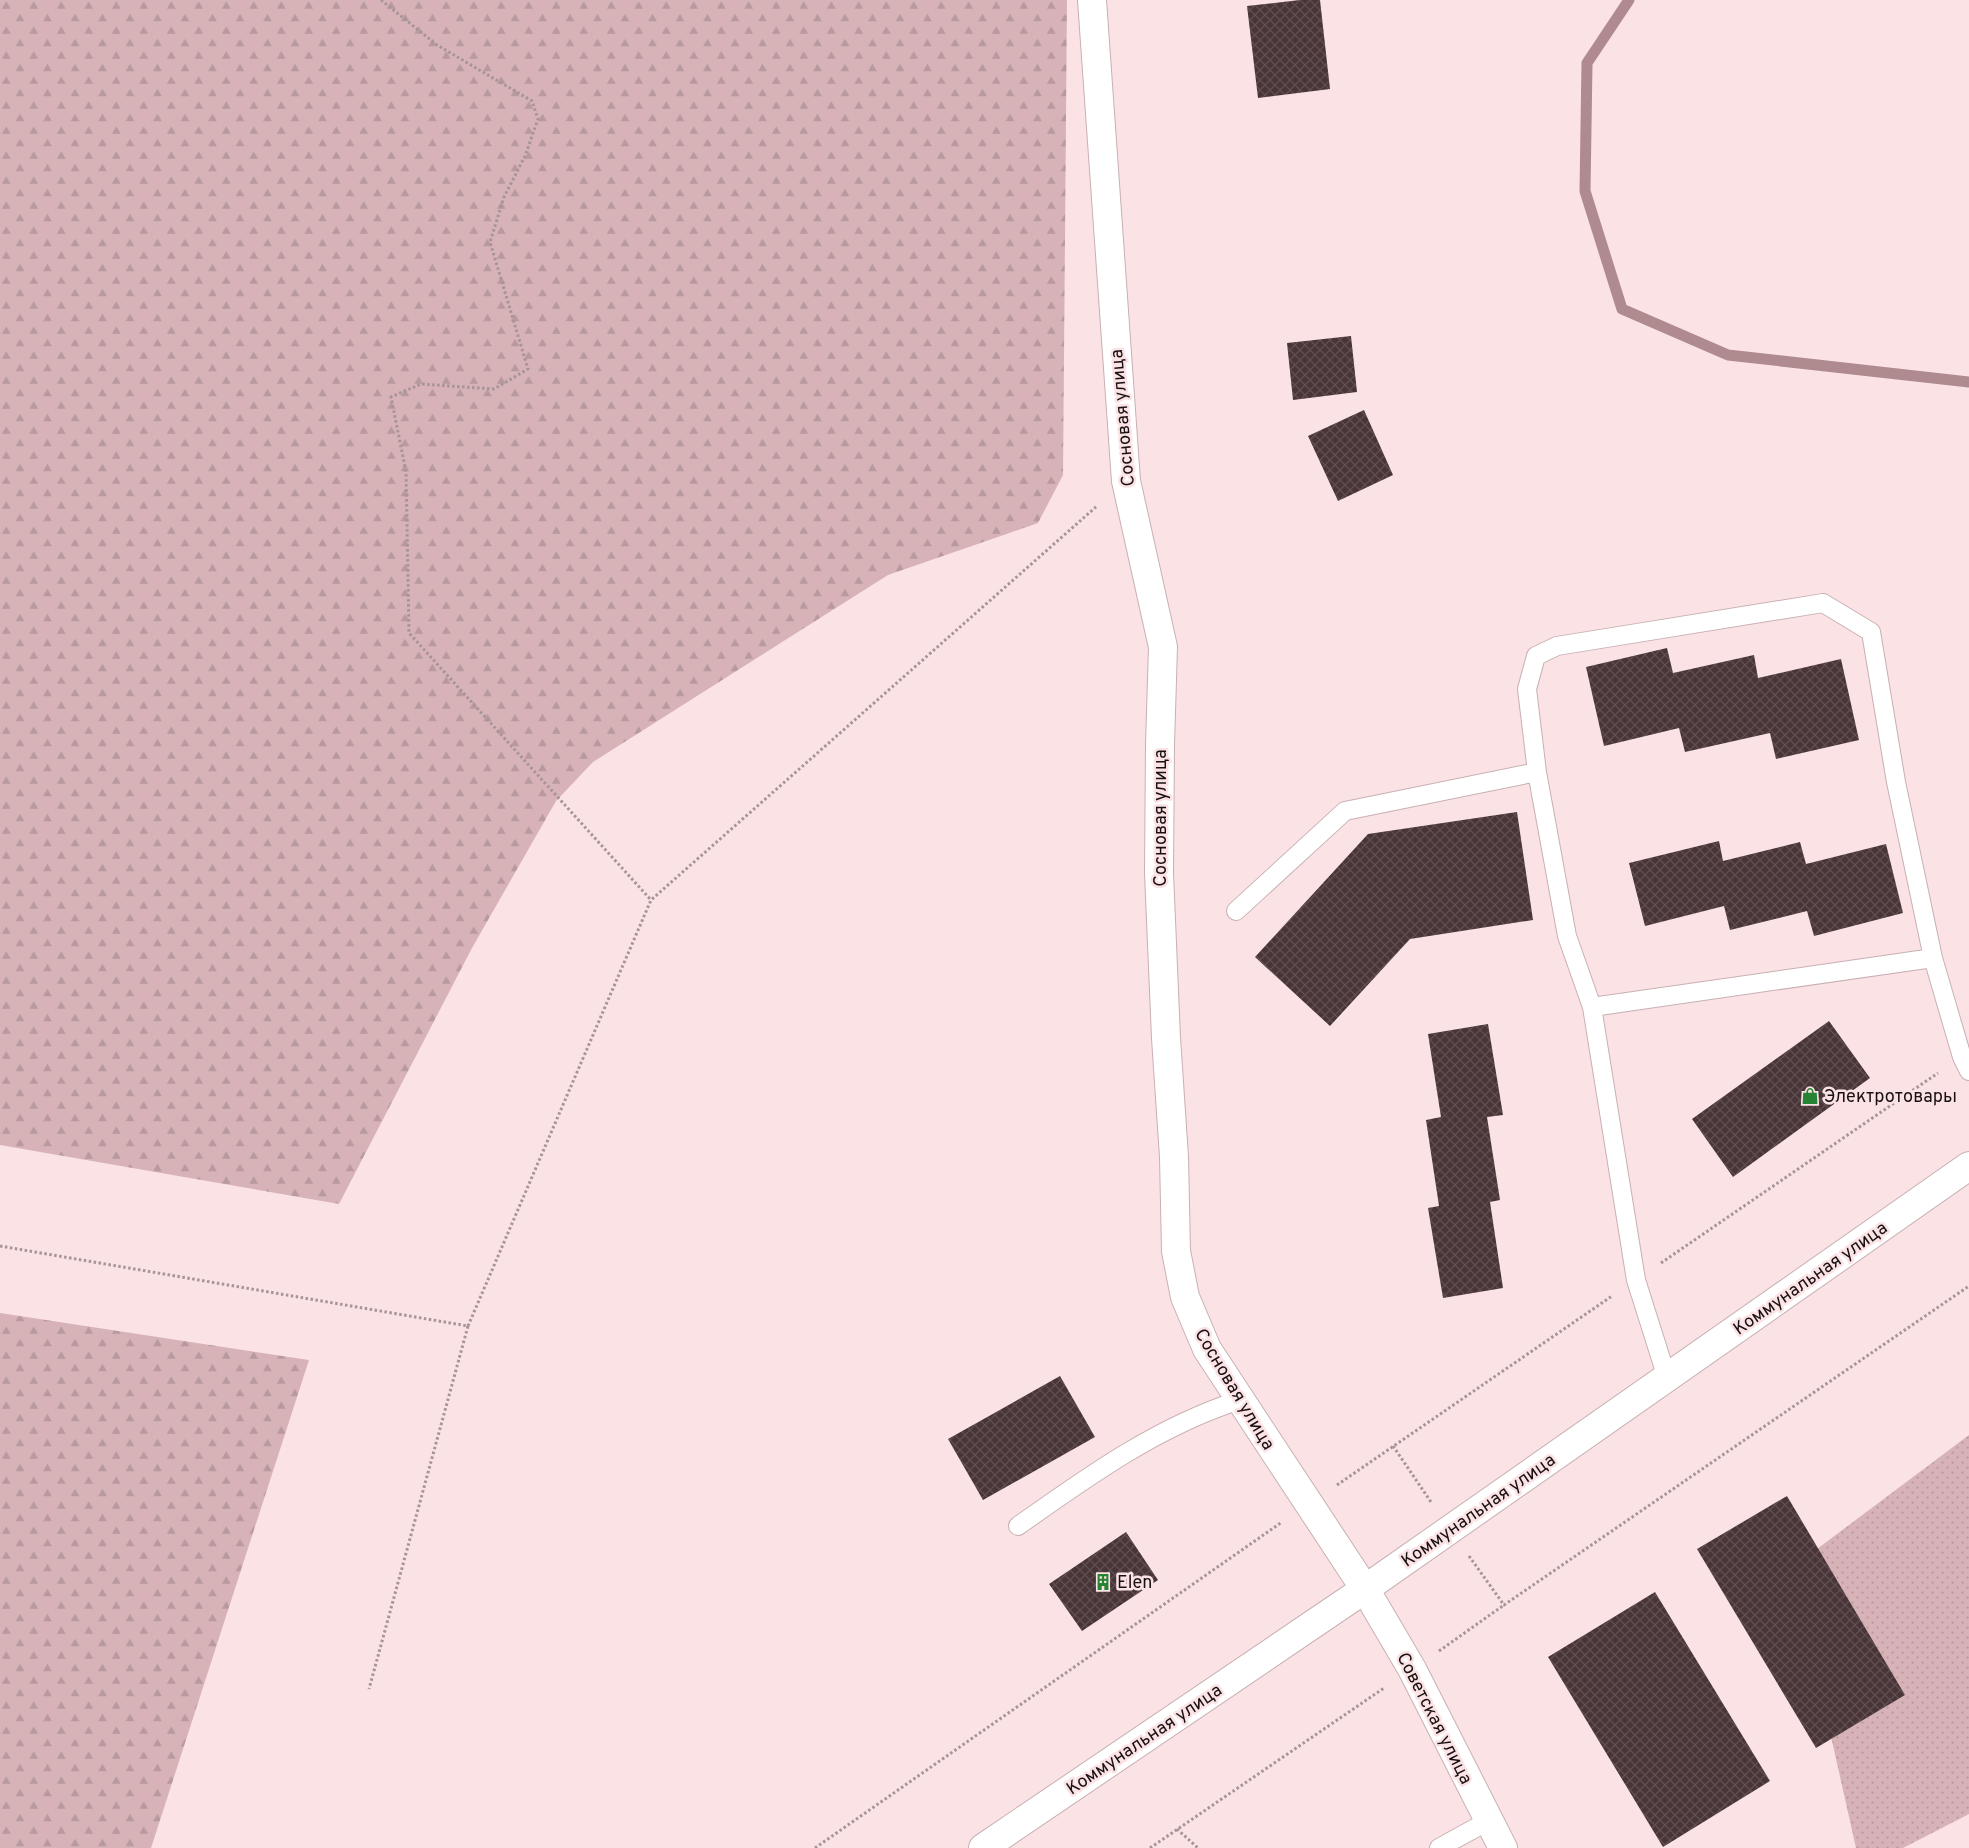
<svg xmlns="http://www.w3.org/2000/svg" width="1969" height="1848" viewBox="0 0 1969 1848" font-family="Overpass,sans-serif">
	<defs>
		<pattern id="forest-firs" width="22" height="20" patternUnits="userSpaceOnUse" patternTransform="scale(1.25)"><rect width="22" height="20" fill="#d7b3b8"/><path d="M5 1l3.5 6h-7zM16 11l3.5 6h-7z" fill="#b8999d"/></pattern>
		<pattern id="garden-dots" width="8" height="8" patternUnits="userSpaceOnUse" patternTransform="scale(1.25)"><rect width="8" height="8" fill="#d7b3b8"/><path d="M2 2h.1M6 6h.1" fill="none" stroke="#b8999d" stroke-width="1.8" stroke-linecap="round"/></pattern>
		<pattern id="building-cross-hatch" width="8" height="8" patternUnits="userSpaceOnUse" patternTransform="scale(1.25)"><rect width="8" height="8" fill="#493538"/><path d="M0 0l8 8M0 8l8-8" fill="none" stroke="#604f52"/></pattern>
	</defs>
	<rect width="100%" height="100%" fill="#fbe2e5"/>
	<path fill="url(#forest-firs)" d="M0,0H1067L1063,475L1038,523L888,575L593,762L556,801L472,948L339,1204L0,1145Z
		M0,1313L309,1360L151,1848H0Z"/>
	<path fill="url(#garden-dots)" d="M1969,1435V1814L1903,1848H1856L1793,1567Z"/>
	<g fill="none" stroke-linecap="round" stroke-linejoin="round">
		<path stroke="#af8a8f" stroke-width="11" d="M1629,0L1587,63L1585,191L1622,309L1728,355L1969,382"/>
	</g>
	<path fill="url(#building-cross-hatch)" d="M1300,0H1320L1330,89L1258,98L1247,6Z
		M1351,336L1357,392L1293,400L1287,343Z
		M1364,410L1393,475L1338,501L1308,436Z
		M1667,648L1673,673L1754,655L1758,678L1841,659L1859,740L1776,759L1770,733L1685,752L1679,728L1604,746L1586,667Z
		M1517,812L1533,920L1410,939L1330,1026L1255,957L1368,834Z
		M1719,841L1723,861L1800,842L1806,864L1886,844L1903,913L1814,936L1807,911L1730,930L1724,906L1645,926L1629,863Z
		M1829,1021L1870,1078L1733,1177L1692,1119Z
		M1488,1024L1503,1115L1487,1117L1500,1200L1490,1202L1503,1288L1443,1298L1428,1208L1439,1206L1426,1120L1441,1117L1428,1034Z
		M1060,1376L1095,1437L983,1500L948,1439Z
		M1787,1496L1905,1695L1816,1748L1697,1549Z
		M1126,1532L1158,1580L1082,1631L1049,1584Z
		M1655,1592L1770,1781L1663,1847L1548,1657Z"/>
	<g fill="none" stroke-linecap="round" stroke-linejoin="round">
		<g stroke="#c8b0b3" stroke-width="20">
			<path id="service" d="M1537,772L1527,689L1536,656L1557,646L1823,603L1871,632L1896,782L1933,958L1962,1057L1969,1071
				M1236,911L1345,811L1537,772L1567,936L1592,1007L1636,1280L1667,1378
				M1592,1007L1933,958
				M1018,1526C1087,1477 1158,1426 1240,1400
				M1439,1848L1488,1821"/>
		</g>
		<g stroke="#c8b0b3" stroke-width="30">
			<path id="minor" d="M1092,0L1126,481L1163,647L1160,744L1159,873L1166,1038L1174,1157L1176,1251L1185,1297L1207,1349L1365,1589L1412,1669L1503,1848"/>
		</g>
		<g stroke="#c8b0b3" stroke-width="30">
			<path id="tertiary" d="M983,1848L1365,1589L1969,1166"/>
		</g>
		<path stroke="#a79497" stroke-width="3" stroke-dasharray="2.5 2.5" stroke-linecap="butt" d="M381,0L437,45L532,101L538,119L525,156L504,197L490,242L528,369L494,389L421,384L391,397L406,472L409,633L651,900
			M0,1246L468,1326L369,1689
			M1661,1263L1938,1073
			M468,1326L651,900L1097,506
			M1393,1446L1431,1502
			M1337,1485L1612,1296
			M1469,1556L1504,1605L1969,1286
			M1439,1651L1504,1605
			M1177,1829L1198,1848
			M815,1848L1282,1522
			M1150,1848L1384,1688"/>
		<use href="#service" stroke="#fff" stroke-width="18"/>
		<use href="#minor" stroke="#fff" stroke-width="28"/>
		<use href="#tertiary" stroke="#fff" stroke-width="28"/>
	</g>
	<defs>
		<g id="shop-bare" transform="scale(1.35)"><path d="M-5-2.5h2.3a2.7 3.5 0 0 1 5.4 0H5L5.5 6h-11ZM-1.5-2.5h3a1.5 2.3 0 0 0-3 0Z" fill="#268334" stroke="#fbe2e5" stroke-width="2.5" paint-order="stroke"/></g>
		<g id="building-bare" transform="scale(1.35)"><path d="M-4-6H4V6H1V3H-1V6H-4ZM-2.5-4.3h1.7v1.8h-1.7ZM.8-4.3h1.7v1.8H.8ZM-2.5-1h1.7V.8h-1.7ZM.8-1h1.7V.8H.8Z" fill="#268334" stroke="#fbe2e5" stroke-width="2.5" paint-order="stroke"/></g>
	</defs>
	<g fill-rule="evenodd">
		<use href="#shop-bare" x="1810" y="1096"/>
		<use href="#building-bare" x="1103" y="1582"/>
	</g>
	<g text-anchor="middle" stroke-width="5" stroke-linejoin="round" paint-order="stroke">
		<g font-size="18" fill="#181011" stroke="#fbe2e5">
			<text transform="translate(1122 418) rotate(-95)" y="6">Сосновая улица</text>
			<text transform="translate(1160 818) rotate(-90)" y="6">Сосновая улица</text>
			<text transform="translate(1810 1278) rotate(-35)" y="6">Коммунальная улица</text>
			<text transform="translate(1235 1389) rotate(59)" y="6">Сосновая улица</text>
			<text transform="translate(1478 1510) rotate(-35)" y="6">Коммунальная улица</text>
			<text transform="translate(1435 1718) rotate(63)" y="6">Советская улица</text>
			<text transform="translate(1144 1739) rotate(-34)" y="6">Коммунальная улица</text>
		</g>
		<g font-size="18" fill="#181011" stroke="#fbe2e5" text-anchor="start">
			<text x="1824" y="1102">Электротовары</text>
			<text x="1117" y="1588">Elen</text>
		</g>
	</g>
</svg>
